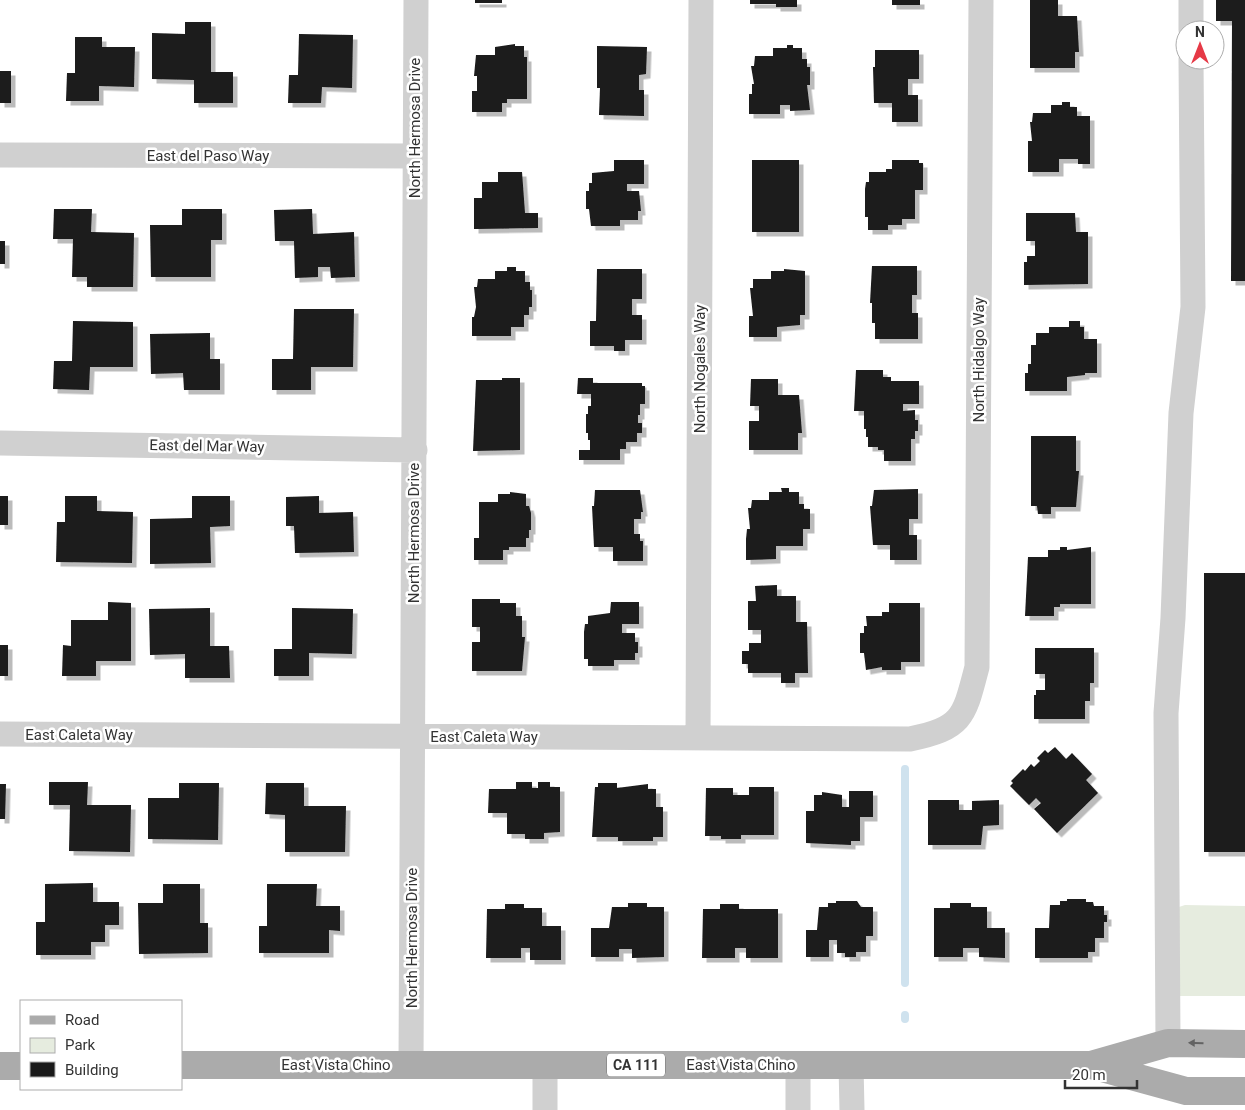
<svg xmlns="http://www.w3.org/2000/svg" width="1245" height="1110" viewBox="0 0 1245 1110" font-family="Roboto,sans-serif">
	<defs>
		<filter id="shadow"><feDropShadow dx="4.5" dy="4.5" stdDeviation="0" flood-color="#0004"/></filter>
	</defs>
	<rect width="100%" height="100%" fill="#fff"/>
	<path fill="#e6ecdf" d="M1185,905L1245,906V996H1178L1179,907Z"/>
	<g fill="none" stroke-linecap="round" stroke-linejoin="round">
		<path stroke="#cfe2ee" stroke-width="8" d="M905,983V769
			M905,1015V1019"/>
	</g>
	<path fill="#1a1a1a" filter="url(#shadow)" d="M475,0H502V3H475Z
		M750,0H797V7H776V4H750Z
		M892,0H920V5H892Z
		M1030,0H1058V16H1077L1079,52H1075V68H1030Z
		M1216,0H1245V281H1231L1232,21H1216Z
		M185,22H211V72H233V103H194V80L152,79V33L185,34Z
		M299,34L353,35L352,88L322,87L321,103H288L289,75H298Z
		M75,37H102V47H135L134,87L99,86V101H66L67,73H75Z
		M515,44V46H524V57H527V99H507V103H502V112H472V91H477V76H474L476,55H495V47Z
		M787,45H793V48H802V59H807V67H810V85H807L810,110L790,111V105H780V114H749V94H752V84H754L751,66H754L755,56H773V48H787Z
		M597,46L647,47L646,74L639,75V90H644V116L599,115L600,88H597Z
		M875,50H919V79H908V95H918V122H892V103H874L873,67H875Z
		M0,71H11V103H0Z
		M1062,102H1070V107H1077V116H1090V164H1078V159H1059V172H1028V141H1032L1030,122H1032L1033,113H1051V105H1062Z
		M614,160H644V184H627V191H639L641,211H638V220H620V226H591L589,209H586V191H589V183H592V173L614,171Z
		M752,160H799V232H752Z
		M892,160H919V163H923V190H915V219H902V225H888V230H868V217H865V189L866,182H869V172H886V169H892Z
		M498,172H522L525,213H538V228L474,229V198H482V182H498Z
		M54,209H92L91,232L134,233L133,287H87V277H72L73,239H53Z
		M182,209H222V240H211V277H151L150,225H182Z
		M312,209L313,234L354,232L355,277L331,278L330,267H318V277L295,278L294,241H275L274,210Z
		M1026,213H1075L1076,232H1088V284L1024,285V262H1027V256H1035V241H1026Z
		M0,241H5V264H0Z
		M872,266H917V295H912V313H918V339H875V323H872V303H870Z
		M507,267H516V271H525V282H530V290H532V307H529V315H524V327H511V336H472V317H474L476,307L474,287H477L478,279H495V271H507Z
		M597,269H642V299H632V315H642V340H625V351H614V346H590V321H596Z
		M784,269L805,271V315H800V325L777,327V337H749V316H753L750,288H753V279H771V271H784Z
		M294,309H354L353,367H311V390H272V359H293Z
		M73,321L133,322V367H90L89,390L53,389L54,361H72Z
		M1069,321H1080V327H1084V339H1097V373H1085V375L1067,377V391H1025V373H1028V364H1031V345H1036V333H1049V327H1069Z
		M210,333V359H220V390H184L183,373L151,374L150,334Z
		M856,370H883V377H891V381H919V404H903V411L915,410V420H918V431H915V439H911V461H884V450H878V447H868V437H866V429H864V411H854Z
		M502,378H520V450L473,451L476,380H502Z
		M578,378H593V383H642V386H645V404H640V415H638V423H642V433H637V442H626V449H620V460H579V450H590V440H588V433H586V414H588V406H591V394H577Z
		M751,379H778V395H799L802,433H798V450H749V421H759V406H750Z
		M1031,436H1076V471H1079L1076,507H1051V514H1038L1037,506H1031Z
		M781,488H789V492H799V504H804V509H810V529H803V546H776V559L746,560V539L747,529H750L748,508H751L752,500H769V492H782Z
		M918,489V519H909V535H917V560H890V545H873L870,506H872L874,490Z
		M595,490H640L643,512H641V519H634V534H640V541H643V561H613V547H594L592,506H594Z
		M510,492L526,494V506H529L531,513V530H529V538H526V547H509V550H503V560H474V538H479V502H498V494H510Z
		M0,496H8V525H0Z
		M65,496H97V511L133,512L132,563L56,562L57,522H65Z
		M192,496H230V526L210,527L211,563L150,564V519L192,518Z
		M319,496V513L353,512L354,552L295,553L294,526H286V497Z
		M1060,547H1067V550L1091,547V604H1060V607H1054V616H1025L1028,557H1048V550H1060Z
		M1204,573H1245V852H1204Z
		M777,585V596H796V622H807L808,673H795V683H781V673H748V664H742V651H749V643H761V630H748V601H756L755,586Z
		M472,599H500V603H516V616H522V637H525L522,671H472V642H480V627H472Z
		M108,602L131,603V661H96V676H62L63,645L71,646V620H108Z
		M611,602H639V624H622V633H635V642H638V653H635V660H614V666H588V659H584V632L585,624H588V616L610,613Z
		M889,603H920V662H901V670H882V667L866,670L864,653H860V633H864V626H867L866,616H882V612H889Z
		M210,608V646H229L230,678H185V654L150,655L149,609Z
		M292,608L353,609L352,654L309,653V676H274V649H292Z
		M0,645H8V676H0Z
		M1035,648H1094V683H1090V701H1085V719H1034V695H1036V690H1045V674H1035Z
		M1055,747L1066,759L1072,753L1092,774L1086,780L1098,793L1057,833L1034,809L1041,803L1036,798L1029,805L1010,786L1013,783L1011,781L1023,769L1025,771L1031,764L1034,767L1040,761L1037,758L1045,750L1048,753Z
		M49,782H88L87,805H131L130,852L69,851L70,805H49Z
		M516,782H532V788H538V782H550V787H560V832L544,833V839H525V834H507V813H488L489,789H516Z
		M179,783H219L218,840L148,839V798H179Z
		M266,783H304V806H346L345,852H285V815L265,814Z
		M598,783H617V788L648,784V789H656V807H663V837H653V841H618V837H592L595,787H598Z
		M0,784H6L5,819H0Z
		M749,787H774V835H741V839H721V836H705L706,788H733V795H749Z
		M849,791H873V817H860V841H851V845L806,843V811H814V795H822V792L842,795V807H849Z
		M928,800H959V810H972V801L999,800V825L983,826L981,845H928Z
		M93,883V902H119V925H105V942H91V955H36V922H45V884Z
		M163,884H200V923H208V953L139,954L138,903H163Z
		M267,884H317L316,906H340V931L329,930V953H259V926H267Z
		M1067,899H1086V902H1093L1094,906H1104V915H1107V922H1104V938H1095V952H1088V958H1035V928H1049L1050,905H1060V901H1067Z
		M836,901H857L861,907H873V936H866V952H856V957H845V953H837V940H829V957H806V930H817L819,907H828V903H836Z
		M628,903H647V907H664V957L632,958V949H619V957H591V928H609L612,907H628Z
		M950,903H971V907H987V928H1005V958L979,957V948H963V957H934V908H950Z
		M505,904H524V908H542V926H561V960H530V948H521V958H486L487,909H505Z
		M720,904H739V909H778V958H746V948H735V958H702L703,909H720Z"/>
	<g fill="none" stroke-linecap="round" stroke-linejoin="round">
		<path stroke="#d0d0d0" stroke-width="25" d="M1191,0V30
			M0,155L415,156
			M0,443L415,450
			M0,734L910,739C963,728 964,717 977,667L981,0
			M698,738L701,0
			M1168,1043L1166,713L1173,618L1181,413L1193,307L1191,60
			M411,1065L416,0
			M798,1065V1110
			M851,1065L852,1110
			M545,1110V1065"/>
		<path stroke="#ababab" stroke-width="28" d="M181,1065H1091L1186,1091H1245
			M1091,1065L1168,1043L1245,1044
			M0,1066H21"/>
	</g>
	<defs><path id="oneway-solid" d="M-6-.8H1V-3.2L6.5 0L1 3.2V.8H-6Z" transform="scale(1.25)"/></defs>
	<use fill="#636363" href="#oneway-solid" transform="translate(1196 1043) rotate(-179)"/>
	<g text-anchor="middle" stroke-width="5" stroke-linejoin="round" paint-order="stroke">
		<rect fill="#fff" stroke="#707070" stroke-width="1" x="607" y="1053.5" width="58" height="23" rx="4"/>
		<g font-size="14" font-weight="bold" fill="#333">
			<text x="636" y="1070">CA 111</text>
		</g>
		<g font-size="15" fill="#333" stroke="#fff">
			<text transform="translate(415 128) rotate(-90)" y="5">North Hermosa Drive</text>
			<text x="208" y="161">East del Paso Way</text>
			<text transform="translate(979 360) rotate(-90)" y="5">North Hidalgo Way</text>
			<text transform="translate(700 369) rotate(-90)" y="5">North Nogales Way</text>
			<text transform="translate(207 446) rotate(1)" y="5">East del Mar Way</text>
			<text transform="translate(414 533) rotate(-90)" y="5">North Hermosa Drive</text>
			<text x="79" y="740">East Caleta Way</text>
			<text x="484" y="742">East Caleta Way</text>
			<text transform="translate(412 938) rotate(-90)" y="5">North Hermosa Drive</text>
			<text x="336" y="1070">East Vista Chino</text>
			<text x="741" y="1070">East Vista Chino</text>
		</g>
	</g>
	<rect x="20" y="1000" width="162" height="90" fill="#ffffff" stroke="#adadad"/>
	<rect x="30" y="1016" width="25" height="8" fill="#ababab" stroke="#adadad"/>
	<text x="65" y="1025" font-size="15" fill="#333333">Road</text>
	<rect x="30" y="1038" width="25" height="15" fill="#e6ecdf" stroke="#adadad"/>
	<text x="65" y="1050" font-size="15" fill="#333333">Park</text>
	<rect x="30" y="1062" width="25" height="15" fill="#1a1a1a" stroke="#adadad"/>
	<text x="65" y="1075" font-size="15" fill="#333333">Building</text>
	<g transform="translate(1200 45)"><circle r="24" fill="#ffffff" stroke="#adadad"/>
	<path d="M0-4L9 19L0 12L-9 19Z" fill="#e63946"/>
	<text y="-8" font-size="14" font-weight="bold" text-anchor="middle" fill="#333333">N</text>
	</g>
	<path d="M1065 1080v8h72v-8" fill="none" stroke="#333333" stroke-width="2.5"/>
	<text x="1072" y="1080" font-size="15" fill="#333333" stroke="#ffffff" stroke-width="4" paint-order="stroke">20 m</text>
</svg>
